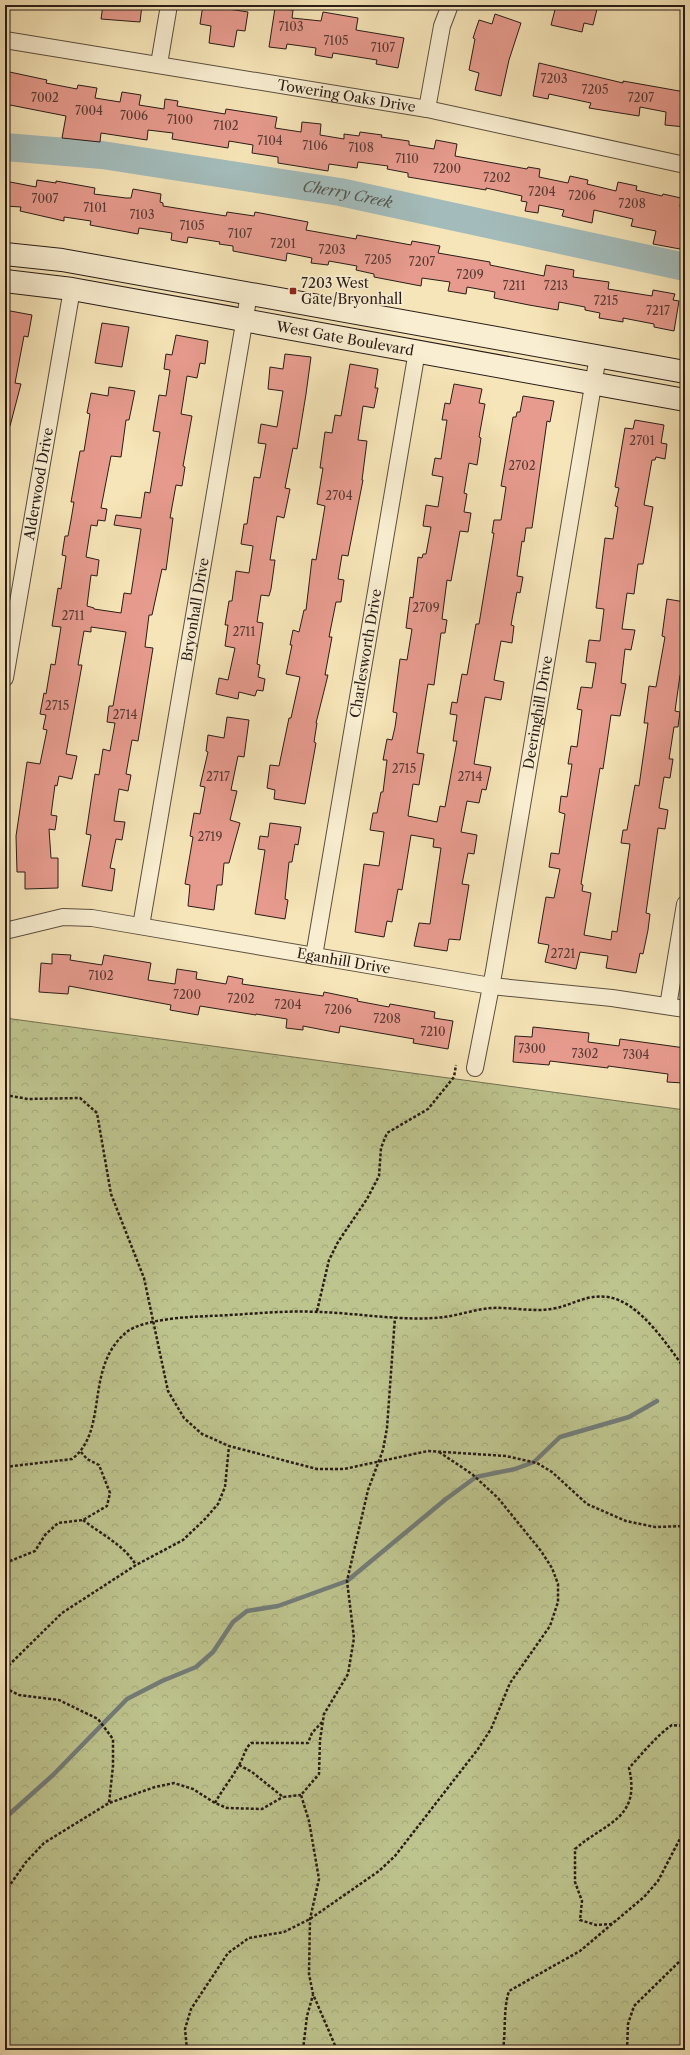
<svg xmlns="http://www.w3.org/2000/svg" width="690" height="2055" viewBox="0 0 690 2055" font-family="'Libre Caslon Text',serif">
	<defs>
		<pattern id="park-crowns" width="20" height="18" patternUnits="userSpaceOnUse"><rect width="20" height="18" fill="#bec48e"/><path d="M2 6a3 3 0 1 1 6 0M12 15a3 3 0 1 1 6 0" fill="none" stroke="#a3a87a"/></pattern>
	</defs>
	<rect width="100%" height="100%" fill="#f6e5b8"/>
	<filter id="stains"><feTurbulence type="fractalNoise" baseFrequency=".005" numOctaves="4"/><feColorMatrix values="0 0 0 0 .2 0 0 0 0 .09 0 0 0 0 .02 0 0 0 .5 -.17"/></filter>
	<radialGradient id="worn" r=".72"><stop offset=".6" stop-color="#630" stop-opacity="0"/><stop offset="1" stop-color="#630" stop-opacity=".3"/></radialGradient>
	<path fill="url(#park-crowns)" stroke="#747052" d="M5,1018L685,1110V2050H5Z"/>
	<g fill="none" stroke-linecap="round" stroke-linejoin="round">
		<path stroke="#727c79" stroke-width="4.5" d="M5,1818L53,1775L127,1699L162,1681L196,1667L213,1652L233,1622L247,1611L278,1606L347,1581L446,1499L476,1477L515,1469L534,1462L560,1437L629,1417L657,1401"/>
		<path stroke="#a3bcbb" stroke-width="28" id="s1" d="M5,147L102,155L340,192L685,267"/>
	</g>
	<path fill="#e79b8e" stroke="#291d17" d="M103,5H142L140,22L101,19Z
		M203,5L248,12L245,31L237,30L234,47L209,43L211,26L200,24Z
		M567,5H598L593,25L584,23L582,32L551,25L556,6L566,9Z
		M275,8L293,10L292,18L321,21L323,12L358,18L356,30L404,38L398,68L376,64L377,60L333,53L332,58L315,55L316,48L287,44L286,49L269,47Z
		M495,14L521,23L509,60L501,96L475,90L479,73L469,70L475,39L473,38L479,20L492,24Z
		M539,63L623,83V81L685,92V127L665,125L666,112L640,107L639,116L589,108L591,103L549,94L548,99L533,96Z
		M5,71L47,80L46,83L77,89L78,85L97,88L95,98L120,102L122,92L141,95L139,105L164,109L165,99L178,101L177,106L225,114L226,109L277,117L275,128L301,132L302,122L321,124L320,135L344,139V134L359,136L360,132L382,135L381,137L409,141V145L434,149L436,140L457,144L455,156L527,169L528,167L540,169L539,177L568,183L570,176L588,180L587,184L616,191L618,182L637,186L636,190L662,196L663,194L681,198L680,207L685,208V235L683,234L680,249L653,244L656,231L631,226L633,219L594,210L592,223L562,216L564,210L539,205L538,213L525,211L527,202L521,201L522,196L486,188V190L408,177V173L387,169L388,166L358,162L357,168L329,164L328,171L278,163V157L252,153L253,145L229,141L228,148L172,139L173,133L148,130L147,140L101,133L100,142L62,138L66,116L5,104Z
		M37,180L56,183V181L95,188L94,194L126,198H131L133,189L161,194L160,202L163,203V206L226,216L227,212L254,216L255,212L308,222L306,230L356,239L357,235L411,245L412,241L440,246L438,253L490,262V265L544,276L546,265L574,270L573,277L609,282L608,289L652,296L653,290L675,294L673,300L679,301L674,331L654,327V324L623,318V322L599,318L600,313L585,310V307L559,302L558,310L529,305L494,298L495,292L467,287L466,294L448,291L450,282L422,278L421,286L374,277V274L356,270L357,266L329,261L328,265L311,263L312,258L287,253L286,261L233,251V246L219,244L220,242L188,237L187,243L171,240L172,233L139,228L138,234L90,225L91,221L64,217V221L20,211L21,207L5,206V181L36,187Z
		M5,310L32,315L28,337L24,336L15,383L21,384L10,426L5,425Z
		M102,323L129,327L122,367L95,363Z
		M176,335L208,341L205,364L200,363L197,378L187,376L181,414L192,416L183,466L185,467L182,486L176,485L170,518H173L166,570L162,569L152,615H149L145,647L153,648L138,741L132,740L126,774L131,775L128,791L119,789L114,821L125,822L122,840L116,839L110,868L115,869L112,891L82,886L91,835L86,834L95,774L99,775L103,749L110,751L115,723L107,722L109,706H113L126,632L91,627V632L84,631L78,665H82L66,754L77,756L72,779L59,776L57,786L55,785L51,815L57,816L55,830L49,829L51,858H58V888L25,889V872H17L16,836L27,762L40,764L47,730L43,729L46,715L40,714L44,693L46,694L51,664L55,665L61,627L52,626L58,588L61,589L66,556L62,555L65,536H68L71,520L74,502H71L80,451H84L90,414L87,413L91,393L108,396L109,387L135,391L129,420H126L121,457L111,456L101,508L107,509L105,521L98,520L97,526L91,525L86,557L99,560L97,576L91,575L87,606L94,608V609L121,613L124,593L131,594L141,529L114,525L116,515L141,518L145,492L150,493L160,432L153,431L159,395L166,396L170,370L164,369L166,354L172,355Z
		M285,354L311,357L306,394L297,449L293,448L285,488L290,489L284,518L277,516L270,560H275L271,589L269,596L261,595L257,622L263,623L257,664L260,665L258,677L265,679L263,691L257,690L255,696L239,692L238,699L216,694L219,678L228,680L235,648L225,646L228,625H225L229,601H232L236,571L249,573L253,546L241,544L244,524H247L254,477L260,478L266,444L258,443L261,424L277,427L283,391L268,389L270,367L283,369Z
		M350,364L378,369L375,388H378L374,408L363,406L358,440L367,441L362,480H363L348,556L342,555L338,579L344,580L341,602H336L329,637H332L325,675H328L316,723H317L314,742L316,743L305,804L274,799L275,790L267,788L270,765L279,766L289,718H291L300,677L286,674L292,645H290L293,630L299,632L304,610H306L312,559L316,560L325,506L317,504L323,468H320L325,432L332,433L335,415L341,416Z
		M454,384L482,389L479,403L485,404L479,437L481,438L477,465L469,463L464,493L467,494L464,512L471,513L468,532L460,531L451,581L447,580L442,619L447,620L445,633H441L434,685L428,684L417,753L424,754L419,785L413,784L408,816L437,822L440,806L445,807L457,741H453L457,715L450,714L452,702L457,703L462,674L467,675L476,624H479L494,533H492L494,520H501L506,487L501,486L513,417H516L517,412H520L523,396L554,401L550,422L547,421L532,528H526L524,542L522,541L517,576L523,577L520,593L517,592L511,625L514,626L512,643L501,641L494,680L504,682L501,700L485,697L474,764L491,767L486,790L482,789L479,803L467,801L461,832L477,835L474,854L468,853L462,884L469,885L460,940L449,939L447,951L414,946L419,923L430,924L441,848L433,847L434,839L411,835L402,890L398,889L392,922L387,921L384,937L355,932L364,864L379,866L384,832L370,830L373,813H377L381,792H383L387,760H383L387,739L392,740L395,727L397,713L393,712L400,659L407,660L412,629L406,628L410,597L413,598L418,557L422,558L423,554H426L431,527L423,526L426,505L438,507L443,477L432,475L435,458L441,459L447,420H442L445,403L450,404Z
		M635,420L664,425L661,443L667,444L665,459L656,457L655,460H652L644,505L653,507L643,564H638L634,594L627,593L622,629L635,630L631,650L625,649L621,683L626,684L620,716L611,715L603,769L600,768L581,884L583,885L582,891L591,893L584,935L611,940L612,931L617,932L630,844L621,843L623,830H627L635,785L639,786L648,723H644L649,686L656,687L665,637L662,636L667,599L685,602V676L680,675L675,711L680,712L678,727H674L669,759H673L670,778L664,777L659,808L668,810L665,829L658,828L646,913L650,914L648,930L643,954L640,953L636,973L606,968L608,956L580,952L576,969L545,962L549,945L538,943L546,897L554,898L560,869L549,867L551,853L559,854L565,814L559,812L561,796L567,797L572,764H568L571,746L577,747L582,710L577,709L581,687L592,688L596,663L586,662L589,640L600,641L604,609L596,608L605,538L613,539L618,507L615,506L619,488L615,487L625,428L633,429Z
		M227,717L249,720L244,757L238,756L231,790L237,791L230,820L240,823L229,863H224L222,885H217L214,910L188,906L190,885L185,884L193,837L190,836L194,813L200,814L205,787L200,786L208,752L206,751L208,735L224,738Z
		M270,823L301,827L298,845L295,844L292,862H289L285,899L288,900L285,919L255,914L265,850L258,849L260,836L268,837Z
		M52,954L71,955L70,960L102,965L104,955L151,963L148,980L175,984L177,969L197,972L196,979L226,984L228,976L243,979L242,984L323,996L324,992L358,999L357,1001L389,1007L390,1004L435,1012L434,1018L453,1021L448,1049L413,1043L414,1039L340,1026L339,1033L303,1026V1030L286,1028L287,1019L256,1014V1015L200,1006L198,1015L170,1010L171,1005L69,986L68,994L39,992L41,963L52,964Z
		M533,1027L589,1033L588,1042L619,1046L620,1039L685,1048V1077H684L683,1083L667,1082L668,1074L608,1066V1068L550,1061L549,1065L513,1062L515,1036L532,1037Z"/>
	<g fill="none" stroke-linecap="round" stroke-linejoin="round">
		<g stroke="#5c4f3f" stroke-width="18">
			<g id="minor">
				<path id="s2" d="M5,40L427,109L685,165"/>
				<path d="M159,64L169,5"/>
				<path d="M427,109L442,26L450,5"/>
				<path id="s3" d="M5,678L72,289"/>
				<path id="s4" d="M141,926L249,294"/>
				<path id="s5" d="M5,931L63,917L92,918L491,986L612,998L685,1009"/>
				<path id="s6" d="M314,956L417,351"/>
				<path d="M668,1006L685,904"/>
				<path id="s7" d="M475,1068L494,971L598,356"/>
			</g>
		</g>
		<g stroke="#291d17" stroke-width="24">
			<g id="secondary">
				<path d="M5,254L62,260L685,372"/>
				<path id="s8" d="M5,281L72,289L685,400"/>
			</g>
		</g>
		<path stroke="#291d17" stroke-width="2.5" stroke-dasharray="3 2" stroke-linecap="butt" d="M5,1095L28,1099L80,1098L97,1113L111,1194L144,1278L168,1391L184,1418L202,1434L229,1446L317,1469H344L428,1451L506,1456L537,1463L552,1472L587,1504L626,1521L655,1527L685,1526
			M317,1311L329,1260L338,1242L367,1199L379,1176L381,1148L387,1133L428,1109L454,1077L456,1065
			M5,1467L72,1459C110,1430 83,1366 128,1331C146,1319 187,1317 208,1316C244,1315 282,1310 319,1312C358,1313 406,1322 444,1317C460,1315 476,1309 492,1308C511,1307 532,1312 551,1309C572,1306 584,1294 608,1297C640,1302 667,1345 685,1369
			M83,1520C102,1535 123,1544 136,1565
			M5,1563L35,1551L45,1535L58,1523L83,1520L107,1506L110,1493L99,1465L87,1459L81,1452
			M5,1669L62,1613L136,1565L183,1540L205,1519L218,1504L225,1487L229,1446
			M5,1688L19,1695L59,1700L98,1719L113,1739V1766L109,1803
			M239,1765L252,1772L283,1797L301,1795
			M215,1803C222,1790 232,1778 239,1765C244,1757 244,1750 251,1743H308L312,1733L322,1722
			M5,1892L26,1862L44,1843L109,1803L155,1787L174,1783L193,1789L215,1803L227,1808L262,1809L283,1797
			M612,1924L596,1925L580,1920L582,1901L575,1882V1849C606,1822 641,1819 629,1768C642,1754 657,1735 672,1725L685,1726
			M187,2050L185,2029L191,2009L228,1953L249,1938L284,1932L310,1919L379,1871L395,1856L478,1749L491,1729L510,1683L550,1626L558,1602V1584L552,1568L541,1551L498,1498L472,1474L439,1452
			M303,2050L307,2016L313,1995
			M337,2050L313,1994L309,1974L310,1919L319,1879L309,1821L301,1795L319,1774L320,1740L324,1714L348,1674L354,1638L347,1581L368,1490L383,1450L387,1428L395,1317
			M503,2050C506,2029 503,2010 509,1991L580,1951L644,1897L658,1881L685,1829
			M627,2050L628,2024L634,2006L685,1956"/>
		<use href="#minor" stroke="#f9eed1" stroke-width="16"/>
		<use href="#secondary" stroke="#f9eed1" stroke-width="22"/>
	</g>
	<rect fill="#8f2418" stroke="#f9eed1" stroke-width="1.5" x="289" y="287" width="8" height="8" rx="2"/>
	<g text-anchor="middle" stroke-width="3.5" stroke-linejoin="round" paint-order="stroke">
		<g font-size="12" fill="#583c35">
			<text x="291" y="31">7103</text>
			<text x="336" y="45">7105</text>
			<text x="383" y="52">7107</text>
			<text x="554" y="83">7203</text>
			<text x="595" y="94">7205</text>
			<text x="45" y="102">7002</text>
			<text x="641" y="102">7207</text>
			<text x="89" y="115">7004</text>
			<text x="134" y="120">7006</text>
			<text x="180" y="124">7100</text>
			<text x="226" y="130">7102</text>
			<text x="270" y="145">7104</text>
			<text x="315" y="150">7106</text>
			<text x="361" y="152">7108</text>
			<text x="407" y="163">7110</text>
			<text x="447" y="173">7200</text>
			<text x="497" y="182">7202</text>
			<text x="542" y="196">7204</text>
			<text x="582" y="200">7206</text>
			<text x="45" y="203">7007</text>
			<text x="632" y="208">7208</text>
			<text x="95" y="212">7101</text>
			<text x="142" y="219">7103</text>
			<text x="192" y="230">7105</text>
			<text x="240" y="238">7107</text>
			<text x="283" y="248">7201</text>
			<text x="332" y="254">7203</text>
			<text x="378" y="264">7205</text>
			<text x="422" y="266">7207</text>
			<text x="470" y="279">7209</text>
			<text x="514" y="290">7211</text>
			<text x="556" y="290">7213</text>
			<text x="606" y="305">7215</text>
			<text x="658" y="315">7217</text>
			<text x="642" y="445">2701</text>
			<text x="522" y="470">2702</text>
			<text x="339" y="500">2704</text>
			<text x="426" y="612">2709</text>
			<text x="73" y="620">2711</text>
			<text x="244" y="636">2711</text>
			<text x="57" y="710">2715</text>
			<text x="125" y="719">2714</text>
			<text x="404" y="773">2715</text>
			<text x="218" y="781">2717</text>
			<text x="470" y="781">2714</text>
			<text x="210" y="841">2719</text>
			<text x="563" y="958">2721</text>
			<text x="101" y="980">7102</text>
			<text x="187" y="999">7200</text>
			<text x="241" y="1003">7202</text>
			<text x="288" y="1009">7204</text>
			<text x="338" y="1014">7206</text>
			<text x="387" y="1023">7208</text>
			<text x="433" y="1036">7210</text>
			<text x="532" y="1053">7300</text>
			<text x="585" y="1058">7302</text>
			<text x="636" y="1059">7304</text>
		</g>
		<g font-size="14" fill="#291d17" stroke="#f9eed1">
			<text dy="5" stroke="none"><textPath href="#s2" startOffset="346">Towering Oaks Drive</textPath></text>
			<text dy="5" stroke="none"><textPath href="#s8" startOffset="345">West Gate Boulevard</textPath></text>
			<text dy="5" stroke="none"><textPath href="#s3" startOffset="197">Alderwood Drive</textPath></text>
			<text dy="5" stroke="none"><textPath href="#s4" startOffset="321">Bryonhall Drive</textPath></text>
			<text dy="5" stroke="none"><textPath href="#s6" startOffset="307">Charlesworth Drive</textPath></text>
			<text dy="5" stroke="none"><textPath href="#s7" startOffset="361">Deeringhill Drive</textPath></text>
			<text dy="5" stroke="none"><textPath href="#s5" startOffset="344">Eganhill Drive</textPath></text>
		</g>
		<g font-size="14" fill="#291d17" stroke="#f9eed1" text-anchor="start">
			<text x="301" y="288">7203 West<tspan x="301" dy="16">Gate/Bryonhall</tspan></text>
		</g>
		<g font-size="15" font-style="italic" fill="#545550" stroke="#f9eed1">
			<text dy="5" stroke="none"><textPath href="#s1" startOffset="346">Cherry Creek</textPath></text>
		</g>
	</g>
	<rect width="690" height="2055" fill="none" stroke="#f6e5b8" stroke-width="20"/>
	<rect x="6" y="6" width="678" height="2043" fill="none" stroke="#291d17" stroke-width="2"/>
	<rect x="10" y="10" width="670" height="2035" fill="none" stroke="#291d17"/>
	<rect width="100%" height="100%" filter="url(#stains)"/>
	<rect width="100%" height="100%" fill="url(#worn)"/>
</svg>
